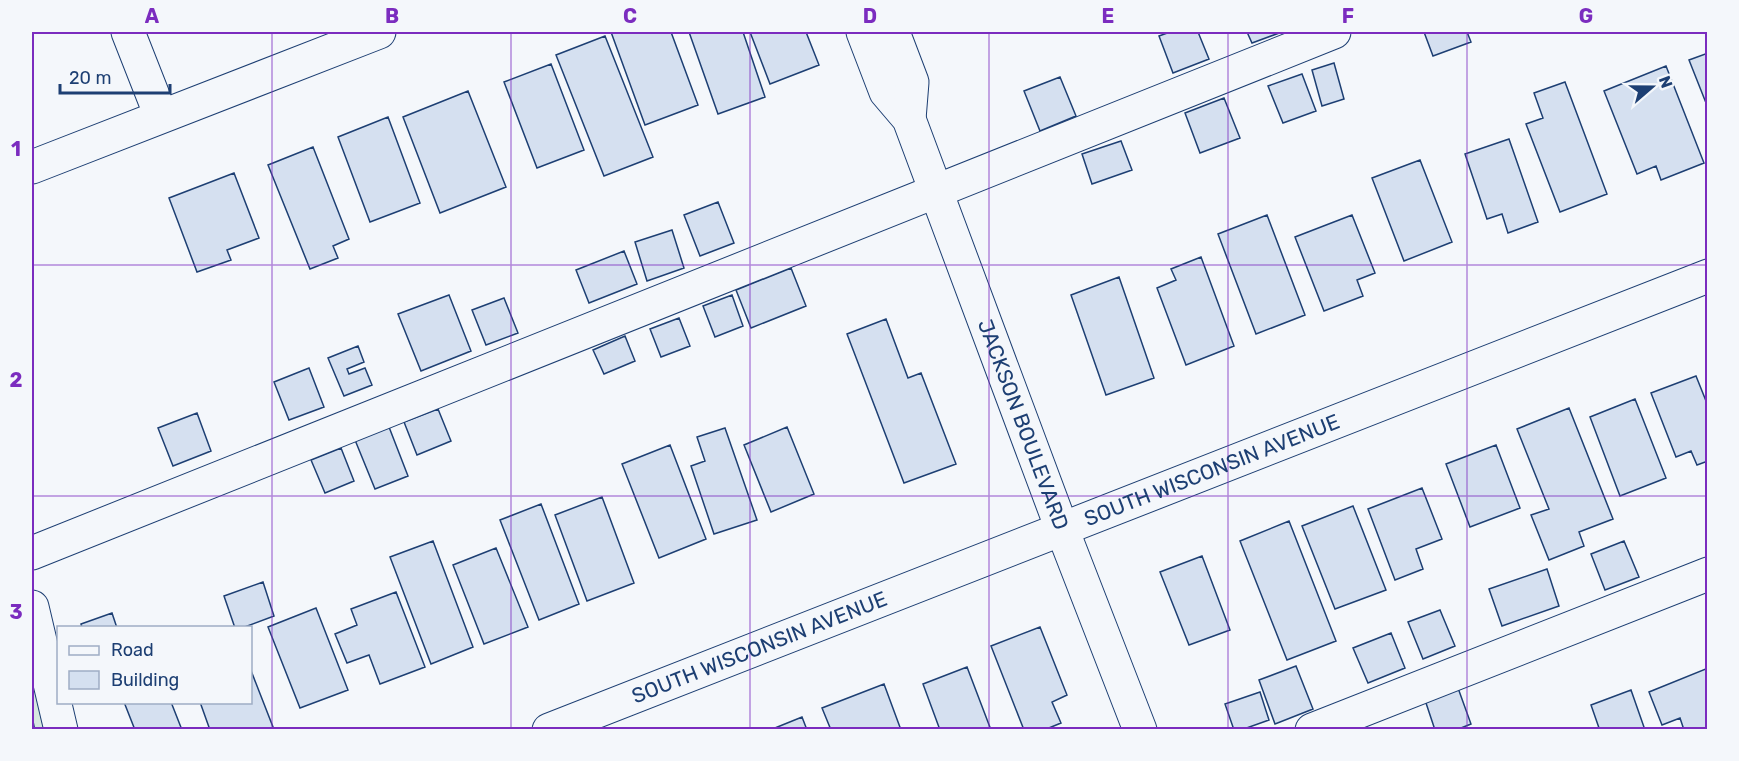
<svg xmlns="http://www.w3.org/2000/svg" width="1739" height="761" viewBox="0 0 1739 761" font-family="Rubik,sans-serif">
	<rect width="100%" height="100%" fill="#f4f7fb"/>
	<path fill="#d7e8df" stroke="#687fa3" stroke-width="1.5" d="M32,677L44,729H34L32,719Z"/>
	<path fill="#d5e0f0" stroke="#1d3f73" stroke-width="1.5" d="M611,32H671L698,105L645,125Z
		M689,32H743L765,97L718,114Z
		M750,32H806L819,65L770,84Z
		M1170,32H1198L1209,59L1173,73L1159,36Z
		M1247,32H1282L1252,43Z
		M1424,32H1467L1471,42L1433,56Z
		M605,36L653,157L604,176L556,55Z
		M1708,53V108L1689,60Z
		M1334,63L1344,99L1322,106L1312,70Z
		M551,64L584,150L537,168L504,82Z
		M1666,66L1704,163L1661,180L1656,166L1637,174L1604,91Z
		M1302,74L1316,111L1283,123L1268,86Z
		M1060,77L1076,116L1040,131L1024,91Z
		M1565,82L1607,194L1560,212L1526,124L1543,118L1534,93Z
		M468,91L506,187L440,213L403,117Z
		M1224,98L1240,138L1200,153L1185,113Z
		M388,117L420,203L370,222L338,137Z
		M1509,139L1538,222L1508,233L1502,214L1487,219L1465,154Z
		M1121,141L1132,170L1092,184L1082,154Z
		M313,147L349,239L333,246L338,258L310,269L268,165Z
		M1420,160L1452,242L1404,261L1372,178Z
		M234,173L259,238L227,250L231,260L197,272L169,198Z
		M718,202L734,243L700,256L684,215Z
		M1267,215L1305,315L1256,334L1218,234Z
		M1352,215L1375,273L1357,280L1363,296L1324,311L1295,237Z
		M672,230L684,268L647,281L635,242Z
		M624,251L637,284L589,303L576,270Z
		M1201,257L1234,346L1186,365L1157,288L1176,280L1171,269Z
		M791,268L806,306L751,328L736,290Z
		M1119,277L1154,378L1106,395L1071,295Z
		M449,295L471,351L421,371L398,314Z
		M732,295L743,326L715,337L703,306Z
		M504,298L518,333L486,345L472,310Z
		M679,318L690,346L661,357L650,329Z
		M886,319L908,378L921,373L956,464L904,483L847,334Z
		M625,336L635,361L604,374L593,350Z
		M358,346L364,362L347,369L349,374L365,368L372,385L344,396L328,358Z
		M309,368L324,407L289,420L274,382Z
		M1696,376L1708,406V461L1697,465L1691,451L1676,457L1651,393Z
		M1635,399L1666,478L1620,496L1590,417Z
		M1569,408L1613,519L1579,532L1584,546L1549,560L1531,515L1549,509L1517,429Z
		M438,409L451,441L417,455L404,422Z
		M197,413L211,451L173,466L158,428Z
		M389,427L408,476L375,489L355,440Z
		M787,427L814,494L771,512L744,445Z
		M725,428L757,520L714,534L691,466L705,461L697,437Z
		M670,445L706,539L659,558L622,464Z
		M1496,445L1520,508L1470,527L1446,464Z
		M341,448L354,481L325,493L311,460Z
		M1422,488L1442,539L1416,549L1423,569L1395,580L1368,509Z
		M602,497L634,583L587,601L555,515Z
		M541,504L579,604L539,620L500,520Z
		M1353,506L1386,590L1335,609L1302,526Z
		M1289,521L1336,641L1287,660L1240,541Z
		M433,541L473,647L431,664L390,557Z
		M1624,541L1639,577L1605,590L1591,554Z
		M496,548L528,627L484,644L453,565Z
		M1202,556L1230,630L1189,645L1160,572Z
		M1547,569L1559,606L1502,626L1489,589Z
		M263,582L274,616L242,628H235L224,596Z
		M396,592L425,667L380,684L369,655L347,663L335,634L357,625L351,609Z
		M316,608L348,690L300,708L268,627Z
		M1440,610L1455,646L1423,659L1408,622Z
		M112,613L117,628H82L81,624Z
		M1040,627L1067,695L1052,702L1061,723L1044,730H1024L991,646Z
		M1391,633L1405,668L1368,683L1353,648Z
		M1296,666L1313,709L1275,724L1259,680Z
		M967,667L991,730H940L923,684Z
		M250,668L273,727L268,730H210L200,702H250Z
		M1708,668V730H1684L1680,718L1662,725L1649,692Z
		M884,684L901,730H831L822,708Z
		M1458,688L1471,724L1456,730H1435L1425,700Z
		M1631,690L1645,730H1596L1599,728L1591,705Z
		M1260,692L1269,720L1241,730H1234L1225,704Z
		M124,702H171L182,730H135Z
		M802,717L807,730H770Z"/>
	<g fill="none" stroke-linecap="round" stroke-linejoin="round">
		<g stroke="#1d3f73" stroke-width="35">
			<g id="minor">
				<path d="M128,32L161,116"/>
				<path id="s1" d="M863,32L886,92L909,119L1062,529L1140,730"/>
				<path d="M893,32L912,82L909,119"/>
				<path d="M32,167L379,32"/>
				<path d="M32,553L1334,32"/>
				<path d="M32,607L61,730"/>
				<path id="s2" d="M549,730L1708,276"/>
				<path d="M1312,730L1708,574"/>
			</g>
		</g>
		<use href="#minor" stroke="#f4f7fb" stroke-width="33"/>
		<path stroke="#1d3f73" stroke-width="3" d="M32,720L34,730"/>
	</g>
	<path fill="none" stroke="#7b2cbf" stroke-width="1.5" stroke-opacity="0.55" d="M272,32V730M511,32V730M750,32V730M989,32V730M1228,32V730M1467,32V730M32,265H1708M32,496H1708"/>
	<g text-anchor="middle" stroke-width="4.5" stroke-linejoin="round" paint-order="stroke">
		<g font-size="21" fill="#1d3f73" stroke="#f4f7fb">
			<text dy="7" stroke="none"><textPath href="#s1" startOffset="426">JACKSON BOULEVARD</textPath></text>
			<text dy="7" stroke="none"><textPath href="#s2" startOffset="712">SOUTH WISCONSIN AVENUE</textPath></text>
			<text dy="7" stroke="none"><textPath href="#s2" startOffset="226">SOUTH WISCONSIN AVENUE</textPath></text>
		</g>
	</g>
	<rect width="1739" height="761" fill="none" stroke="#f4f7fb" stroke-width="66"/>
	<rect x="57" y="626" width="195" height="78" fill="#f4f7fb" stroke="#9eadc5" stroke-width="1.5"/>
	<rect x="69" y="646" width="30" height="9" fill="#f4f7fb" stroke="#9eadc5" stroke-width="1.5"/>
	<text x="111" y="656" font-size="18" fill="#1d3f73">Road</text>
	<rect x="69" y="671" width="30" height="18" fill="#d5e0f0" stroke="#9eadc5" stroke-width="1.5"/>
	<text x="111" y="686" font-size="18" fill="#1d3f73">Building</text>
	<g transform="translate(1652 87) rotate(70)" stroke="#f4f7fb" stroke-width="4.5" paint-order="stroke">
	<path d="M0-4.5L10 22L0 15L-10 22Z" fill="#1d3f73"/>
	<text y="-9" font-size="16" font-weight="bold" text-anchor="middle" fill="#1d3f73">N</text>
	</g>
	<path d="M60 84v9h110v-9" fill="none" stroke="#1d3f73" stroke-width="3"/>
	<text x="69" y="84" font-size="18" fill="#1d3f73" stroke="#f4f7fb" stroke-width="4.5" paint-order="stroke">20 m</text>
	<rect x="33" y="33" width="1673" height="695" fill="none" stroke="#7b2cbf" stroke-width="2"/>
	<g font-size="20" text-anchor="middle" font-weight="bold" fill="#7b2cbf">
		<text x="152" y="23">A</text>
		<text x="392" y="23">B</text>
		<text x="630" y="23">C</text>
		<text x="870" y="23">D</text>
		<text x="1108" y="23">E</text>
		<text x="1348" y="23">F</text>
		<text x="1586" y="23">G</text>
		<text x="16" y="156">1</text>
		<text x="16" y="387">2</text>
		<text x="16" y="619">3</text>
	</g>
</svg>
